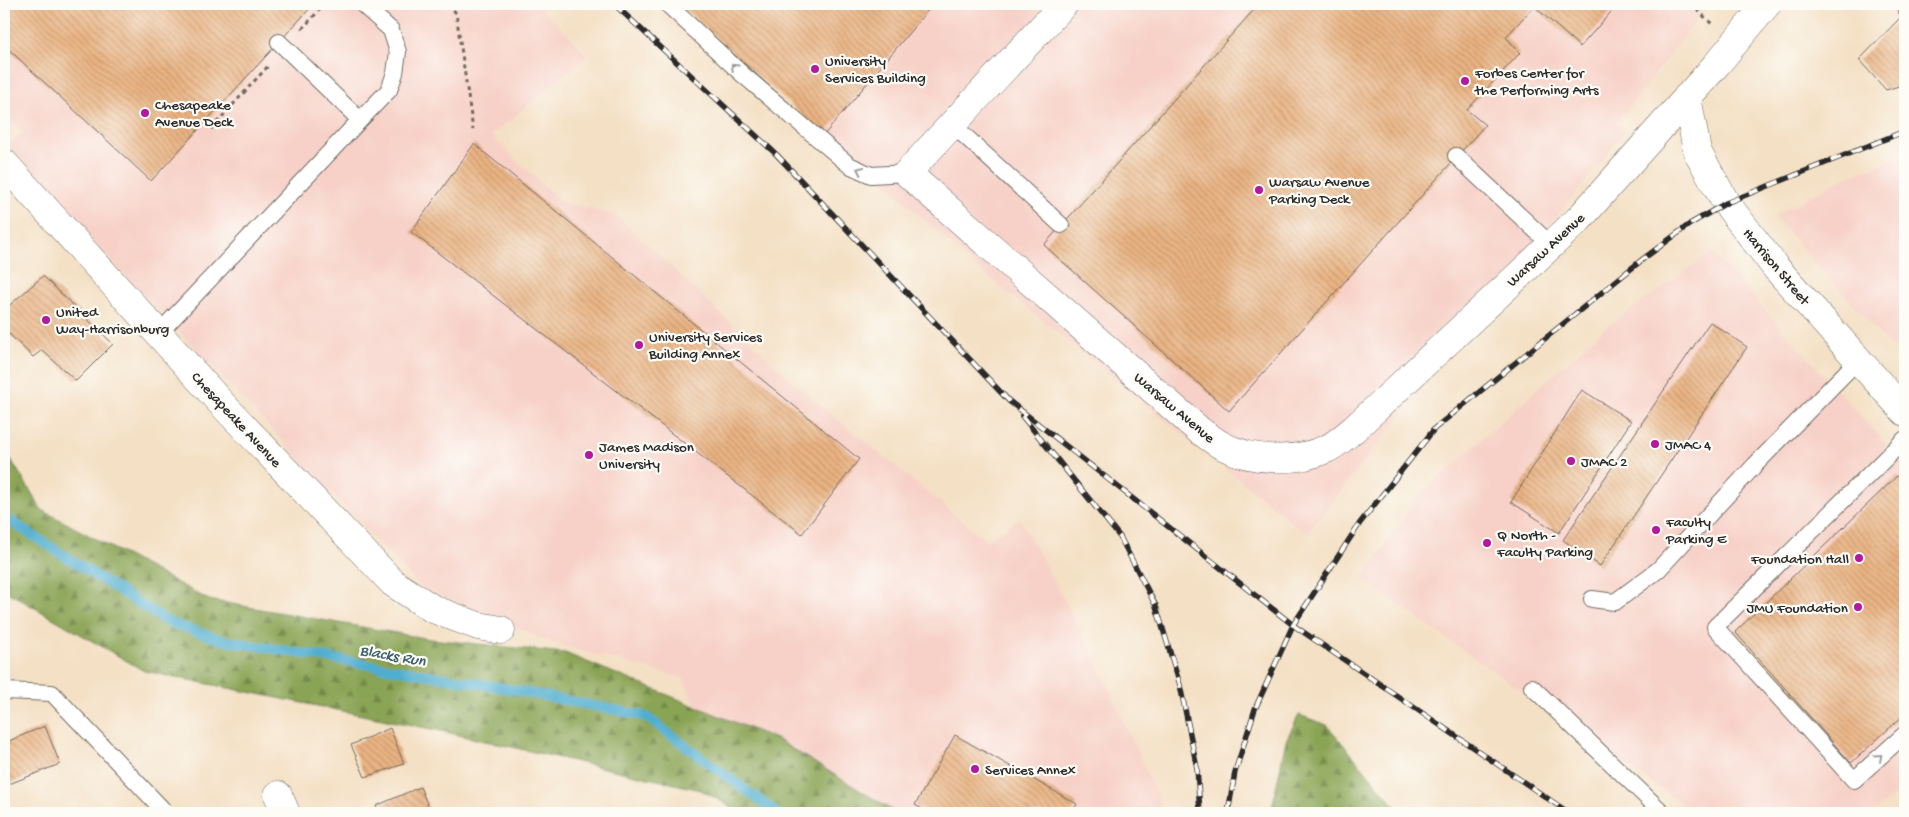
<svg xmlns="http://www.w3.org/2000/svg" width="1909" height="817" viewBox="0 0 1909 817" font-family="'Gochi Hand',sans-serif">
	<defs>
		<pattern id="forest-firs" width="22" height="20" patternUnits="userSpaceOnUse" patternTransform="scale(1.25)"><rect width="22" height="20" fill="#8aa455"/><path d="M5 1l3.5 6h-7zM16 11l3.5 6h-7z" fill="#718647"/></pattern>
		<pattern id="building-back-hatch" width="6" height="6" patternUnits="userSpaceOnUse" patternTransform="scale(1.25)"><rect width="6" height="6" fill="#ebb483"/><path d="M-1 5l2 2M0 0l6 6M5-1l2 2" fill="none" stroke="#bf936b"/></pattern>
	</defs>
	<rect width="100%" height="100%" fill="#fdfcf7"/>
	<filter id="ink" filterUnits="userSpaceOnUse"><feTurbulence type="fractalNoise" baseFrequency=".02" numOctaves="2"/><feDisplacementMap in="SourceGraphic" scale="10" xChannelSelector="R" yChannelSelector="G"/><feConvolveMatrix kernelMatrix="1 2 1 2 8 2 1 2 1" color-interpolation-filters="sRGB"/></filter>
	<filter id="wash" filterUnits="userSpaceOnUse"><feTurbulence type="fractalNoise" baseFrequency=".0096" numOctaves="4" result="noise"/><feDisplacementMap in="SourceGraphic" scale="20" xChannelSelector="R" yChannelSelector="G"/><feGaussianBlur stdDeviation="1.12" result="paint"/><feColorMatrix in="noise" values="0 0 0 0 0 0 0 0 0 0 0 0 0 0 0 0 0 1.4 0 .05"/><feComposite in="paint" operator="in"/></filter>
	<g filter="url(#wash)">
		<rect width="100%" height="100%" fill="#f4e0c5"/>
		<path fill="#f7d1c7" d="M4,4H537L588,55L491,136L561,202L617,216L804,392L987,541L1020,519L1096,659L1161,805V813H817L713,741L683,678L553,643L422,588L4,147L23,133L4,112Z
			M690,4H1709L1616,124L1625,131L1307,534L975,266Z
			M1905,155V334L1891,347L1774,216L1842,179Z
			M1712,252L1905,465V785L1873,813H1695L1362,579L1419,496L1605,328Z"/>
		<path fill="url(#forest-firs)" stroke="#5a6840" d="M4,448L42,510L209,600L430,639L565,653L776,739L897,813H742L701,790L441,731L144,671L4,590Z
			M1299,715L1327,725L1401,813H1271L1286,740Z"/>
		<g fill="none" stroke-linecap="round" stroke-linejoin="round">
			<path stroke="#50adcf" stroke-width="10" d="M4,517L168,622L222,640L488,685L645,716L777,813"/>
		</g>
		<g id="blocks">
			<path fill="url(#building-back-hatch)" d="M4,4H314L151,181L4,45Z
				M678,4H933L824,135Z
				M1259,4H1618L1580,47L1534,6L1506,37L1520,53L1467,110L1485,125L1229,411L1044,245Z
				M1894,4H1905V84L1886,90L1859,60L1901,17Z
				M474,144L859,459L802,534L411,232Z
				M43,276L113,344L76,381L42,350L33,357L4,329V310Z
				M1710,322L1747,347L1600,566L1563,540Z
				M1582,390L1631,421L1559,533L1511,502Z
				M1898,475L1905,483V714L1851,763L1735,632Z
				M45,726L60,764L4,786V743Z
				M390,728L404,764L365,777L351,745Z
				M955,735L1077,804L1072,813H930L915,805Z
				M420,787L431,813H379L376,806Z"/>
		</g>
	</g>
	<g filter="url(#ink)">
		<use href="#blocks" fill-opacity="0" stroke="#716a61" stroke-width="1"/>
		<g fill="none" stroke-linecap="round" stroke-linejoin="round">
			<g stroke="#716a61" stroke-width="18">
				<path id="service" d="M667,4L742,74L849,165L871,175L907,173
					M360,120L389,90L395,73L398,52L391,30L362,4
					M952,124L1061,225
					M1456,156L1551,245
					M158,334L360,120L279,42
					M1905,439L1715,627L1854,780L1905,734
					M1592,599L1615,602L1658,570L1755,465L1858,360
					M1532,687L1663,813
					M4,691L52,693L166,813"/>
			</g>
			<g stroke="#716a61" stroke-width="29">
				<path id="minor" d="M1064,4L907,173L1200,431C1208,436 1215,442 1223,446C1252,461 1296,463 1326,449C1336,445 1345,436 1354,429L1579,219L1717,64L1767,4
					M1687,97L1697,151L1726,203L1776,268L1905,412
					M4,163L222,404L393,583L433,609L478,626L501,630
					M278,795L286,813"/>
			</g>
			<path stroke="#716a61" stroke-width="3" stroke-dasharray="4 4" stroke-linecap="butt" d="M448,4L456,13L473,130
				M1691,4L1712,24
				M302,29L325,4
				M211,129L269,65"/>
			<use href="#service" stroke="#fff" stroke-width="16"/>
			<use href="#minor" stroke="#fff" stroke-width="28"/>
			<g stroke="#2b2b2b" stroke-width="5.5">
				<path id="rail" d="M614,4L776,154L1009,401L1293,625L1569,813
					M1022,416L1120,537L1156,606L1180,685L1197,768L1200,813
					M1228,813L1235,772L1255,709L1293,625L1360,523L1435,428L1643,259L1690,224L1726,203L1905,131"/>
			</g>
			<use href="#rail" stroke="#fdfcf7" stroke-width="4" stroke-dasharray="11" stroke-linecap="butt"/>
		</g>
		<defs><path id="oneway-chevron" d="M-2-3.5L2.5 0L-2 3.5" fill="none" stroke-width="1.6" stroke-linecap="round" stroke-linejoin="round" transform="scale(1.25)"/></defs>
		<g stroke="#a0a0a0">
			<use href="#oneway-chevron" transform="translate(734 67) rotate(-137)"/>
			<use href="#oneway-chevron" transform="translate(860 170) rotate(-155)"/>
			<use href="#oneway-chevron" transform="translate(1879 757) rotate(-42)"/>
		</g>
	</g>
	<g fill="#b5179e" stroke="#fdfcf7" stroke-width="2">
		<circle cx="815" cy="69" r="5"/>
		<circle cx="1465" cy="81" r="5"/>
		<circle cx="145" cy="113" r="5"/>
		<circle cx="1259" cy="190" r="5"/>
		<circle cx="46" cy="320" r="5"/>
		<circle cx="639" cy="345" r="5"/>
		<circle cx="1655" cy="444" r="5"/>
		<circle cx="589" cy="455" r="5"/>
		<circle cx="1571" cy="461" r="5"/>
		<circle cx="1656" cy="530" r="5"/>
		<circle cx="1487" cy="543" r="5"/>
		<circle cx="1859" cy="558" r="5"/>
		<circle cx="1858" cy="607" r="5"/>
		<circle cx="975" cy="769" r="5"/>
	</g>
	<g text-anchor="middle" stroke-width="4.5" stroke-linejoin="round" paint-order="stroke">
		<g font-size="15" fill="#2b2b2b" stroke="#fdfcf7" text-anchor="start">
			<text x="825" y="65">University<tspan x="825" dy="17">Services Building</tspan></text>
			<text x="1475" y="77">Forbes Center for<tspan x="1475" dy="17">the Performing Arts</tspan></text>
			<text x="155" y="109">Chesapeake<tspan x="155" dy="17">Avenue Deck</tspan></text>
			<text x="1269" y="186">Warsaw Avenue<tspan x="1269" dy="17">Parking Deck</tspan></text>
			<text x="56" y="316">United<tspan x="56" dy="17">Way-Harrisonburg</tspan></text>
			<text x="649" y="341">University Services<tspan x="649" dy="17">Building Annex</tspan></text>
			<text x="1665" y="449">JMAC 4</text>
			<text x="599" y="451">James Madison<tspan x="599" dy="17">University</tspan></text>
			<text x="1581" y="466">JMAC 2</text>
			<text x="1666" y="526">Faculty<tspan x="1666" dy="17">Parking E</tspan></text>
			<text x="1497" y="539">Q North -<tspan x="1497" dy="17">Faculty Parking</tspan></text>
			<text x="1849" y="563" text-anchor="end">Foundation Hall</text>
			<text x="1848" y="612" text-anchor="end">JMU Foundation</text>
			<text x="985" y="774">Services Annex</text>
		</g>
		<g font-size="15" fill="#2b2b2b" stroke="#fdfcf7">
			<text transform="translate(1545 249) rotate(-43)" y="5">Warsaw Avenue</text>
			<text transform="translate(1777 266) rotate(50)" y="5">Harrison Street</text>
			<text transform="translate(1175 407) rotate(40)" y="5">Warsaw Avenue</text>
			<text transform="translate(237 419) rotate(47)" y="5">Chesapeake Avenue</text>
		</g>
		<g font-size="16" font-style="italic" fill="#3a5f6d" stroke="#fdfcf7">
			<text transform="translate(393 654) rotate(10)" y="6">Blacks Run</text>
		</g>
	</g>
	<rect width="1909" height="817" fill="none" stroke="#fdfcf7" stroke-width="20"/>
</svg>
